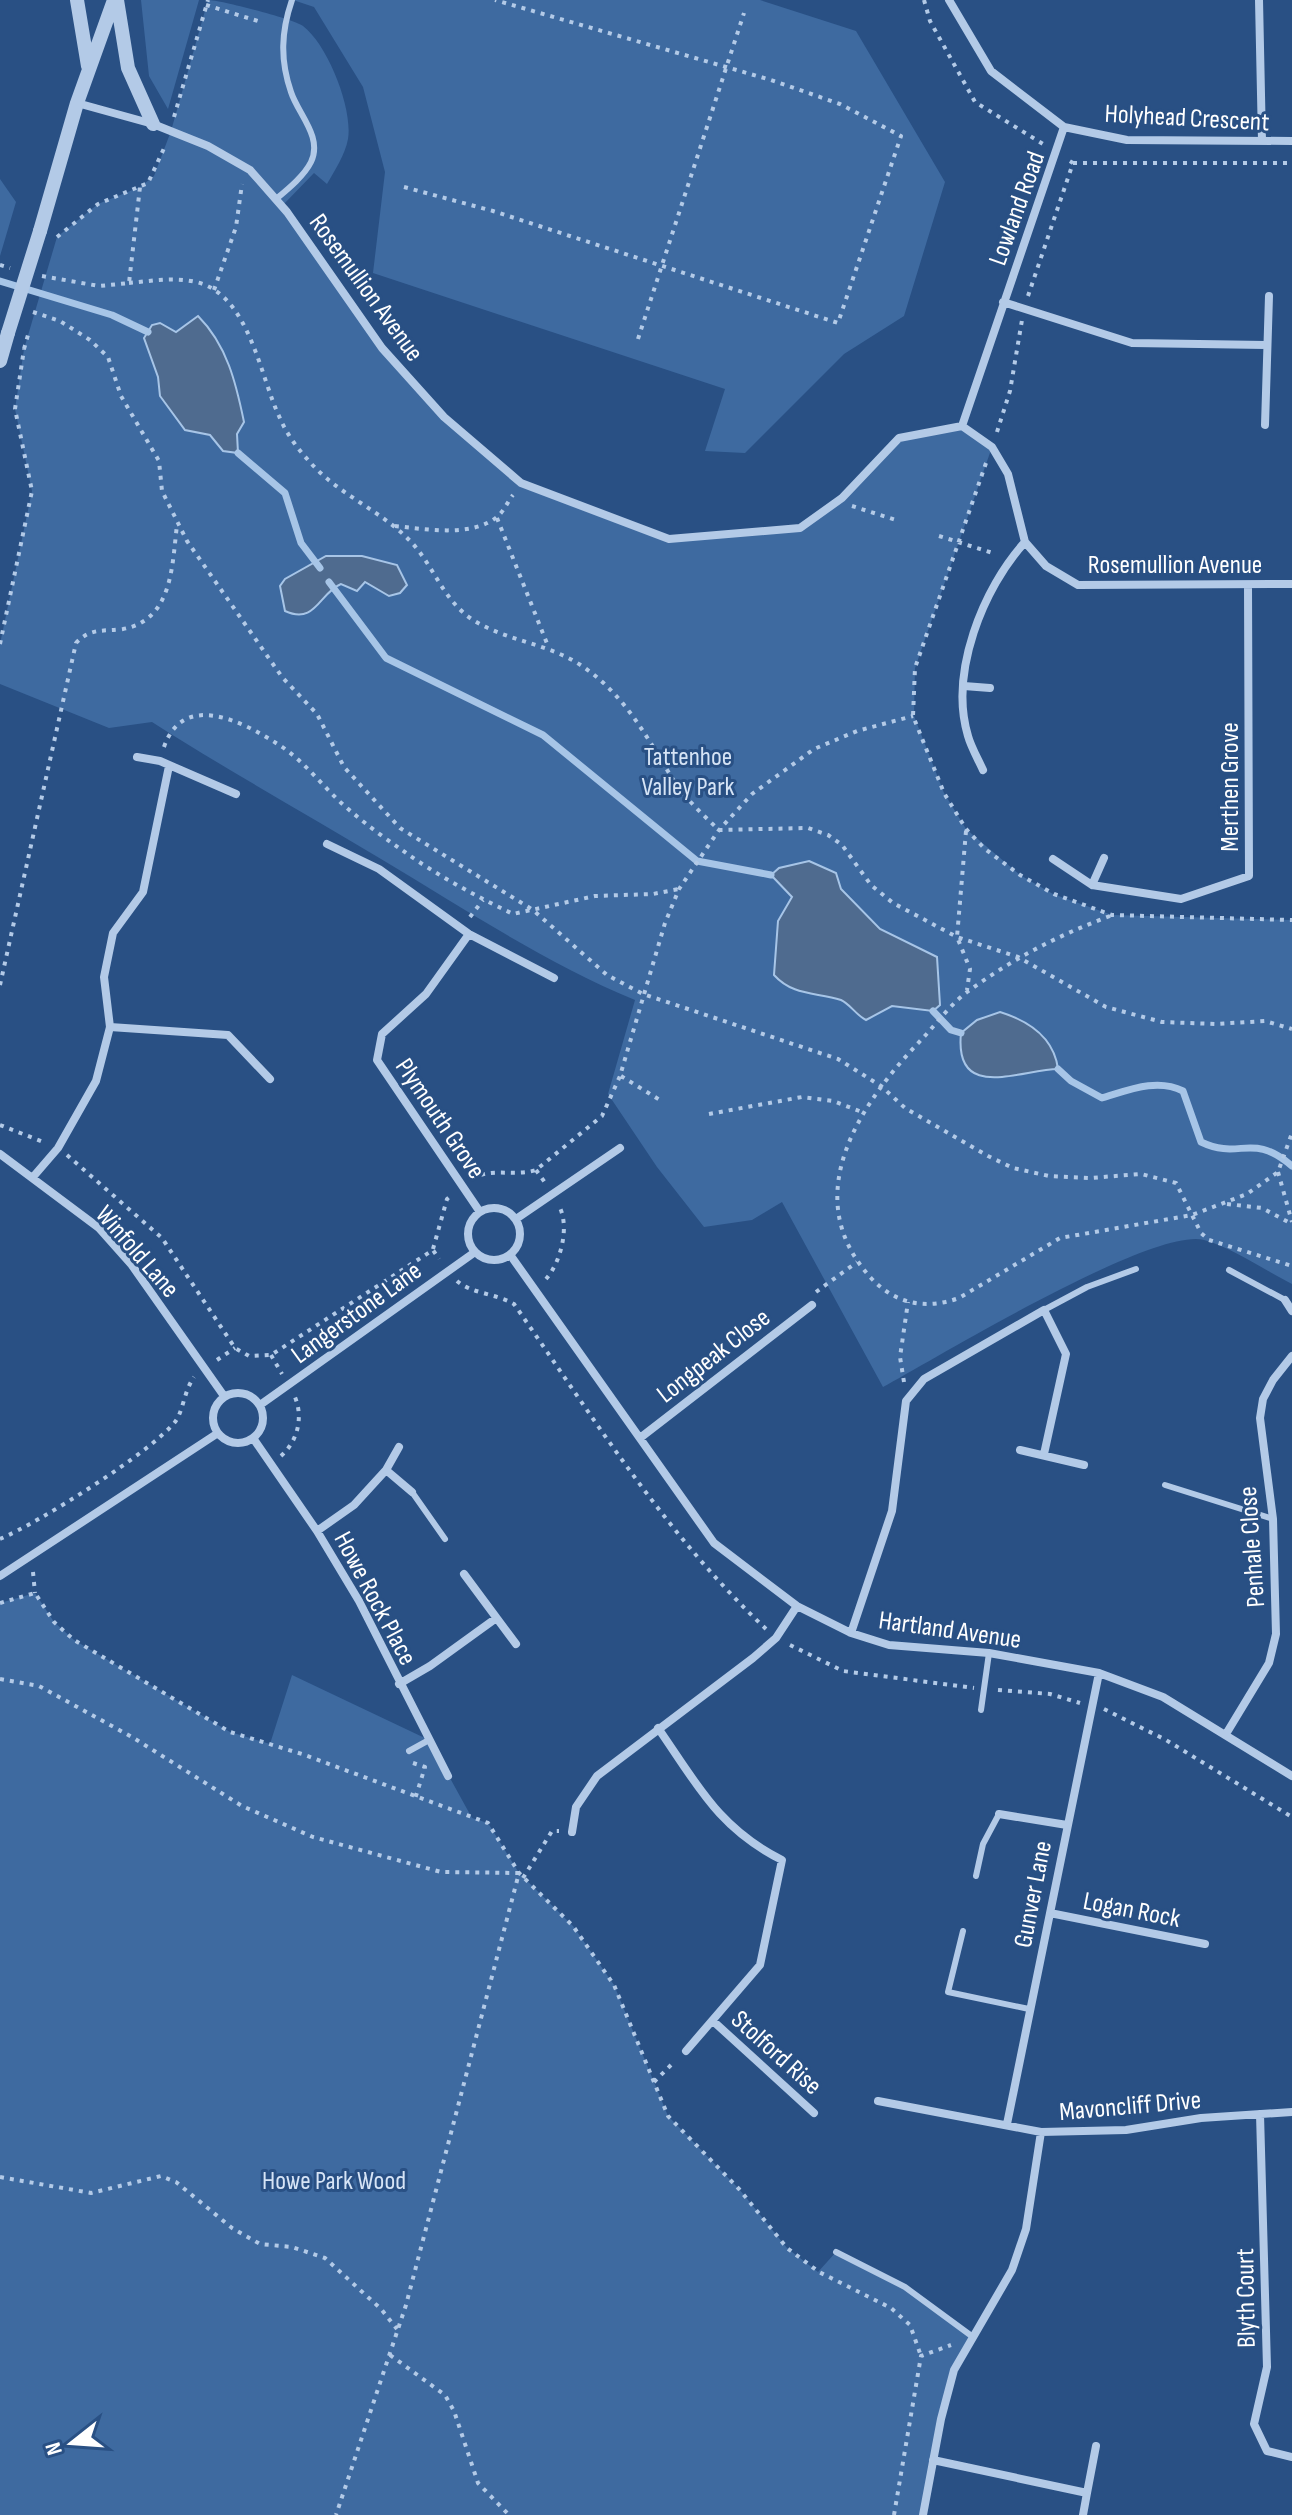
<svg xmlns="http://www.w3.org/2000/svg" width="1292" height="2515" viewBox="0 0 1292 2515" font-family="'Sofia Sans Condensed',sans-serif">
	<rect width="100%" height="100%" fill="#295084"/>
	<path fill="#3e6aa0" d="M199,0L168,109L149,76L141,0Z
		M208,0C220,0 294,19 303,26C328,45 353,109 348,139C345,155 335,170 327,184L314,173L282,206L382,348L444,417L521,483L669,539L800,528L842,498L899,438L962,426L992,447L915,668L914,716L944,793L966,829L1020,875L1053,894L1112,915L1292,920V1284C1266,1271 1231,1247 1204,1240C1152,1227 938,1357 883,1387L782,1202L752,1220L704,1227L657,1167L608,1094L635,1000C545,963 465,909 381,859C305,813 227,770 152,722L109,728L0,684V644L32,491L15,409L24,349L57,237L98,204L140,187L154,176L171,131Z
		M293,0H760L856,31L945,182L904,316L844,354L745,453L705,451L725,389L373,273L385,172L363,87L314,7Z
		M0,179L16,202L0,256Z
		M35,1593L54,1622L74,1640L230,1732L270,1744L292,1675L429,1740L472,1818L488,1823L519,1873L573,1926L614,1985L668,2116L739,2189L787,2248L818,2272L836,2252L905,2287L973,2337L954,2370L923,2515H0V1603Z"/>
	<path fill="#4f6b8f" stroke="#a7c5e7" stroke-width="2" d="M198,316C227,345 236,383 244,422L237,434L238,453L223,451L210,435L185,430L160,396L158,377L144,338L152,325L160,323L176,332Z
		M326,556H362L397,565L407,585L400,593L389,596L365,582L357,591L341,584C319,593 316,625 285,611L280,586L285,579Z
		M809,861L836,873L841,889L880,929L937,957L940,1005L933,1011L892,1006L866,1020C856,1015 850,1004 841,1000C816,992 793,996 774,975L778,921L792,897L771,875L779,868Z
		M1000,1012C1029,1021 1054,1038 1058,1069C1019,1070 954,1102 961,1033L977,1020Z"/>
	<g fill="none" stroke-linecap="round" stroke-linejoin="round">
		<path stroke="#a7c5e7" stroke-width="7" d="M0,281L112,315L148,332
			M238,453L285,493L301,543L320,568
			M329,582L386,658L543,735L697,861L771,875
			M933,1011L951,1030L961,1033
			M1058,1069L1071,1081L1102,1098C1129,1090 1157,1078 1183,1091L1201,1142C1241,1161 1251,1131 1292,1166"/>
		<path stroke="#b3cae7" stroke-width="4" stroke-dasharray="4 6" stroke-linecap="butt" d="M924,0L930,21L975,102L1043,144
			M206,5L261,22
			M174,117L208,0
			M1073,163H1292
			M404,187L493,211L838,323L901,136L840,104L771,80L495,0
			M57,237L98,204L148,183L166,144
			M0,265L10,268
			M42,276L99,286L129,283L140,187
			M129,283C150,281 174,277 196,282C249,294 260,376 279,416C286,433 297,448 309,461C338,495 383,511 413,544C435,569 444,601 473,620C510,643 553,643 589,671C628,700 649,741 674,781C686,799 703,815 719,830L808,828L828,835L842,845L871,885L893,903L957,937L1018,957L1106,1007L1162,1022L1215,1024L1265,1021L1292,1029
			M214,290L236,227L242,184
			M1028,296L1073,163L1068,160
			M33,312L60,321L90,340L108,357L121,396L159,461L162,491L187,541L282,677L317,714L344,767L400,828L533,910L607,975L643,994L838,1059L881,1086L905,1108L988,1156L1013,1168L1049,1176L1090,1178L1141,1174L1176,1183L1201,1233L1209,1240L1292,1266
			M638,339L744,13
			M997,432L1010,391L1022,320
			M986,463L915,668L913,716L944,793L966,829L985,849L1020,875L1054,894L1112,915L1292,920
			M852,506L896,520
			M497,518L548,646
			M395,526C425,529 473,538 498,516C504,511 508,501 513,495
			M939,536L996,554
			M0,644L32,491L15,409L24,349
			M164,747C183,692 240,720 276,743C306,761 326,792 353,813C368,826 386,839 402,850C436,875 476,896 513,914L595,896L653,894L679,889
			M966,831L957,937L970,969L967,990
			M1110,916C1059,935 1014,958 970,990C952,1002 938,1022 923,1038C861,1102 796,1196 871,1278C895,1304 926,1310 959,1298L1060,1238L1192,1215L1247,1194L1278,1172L1292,1133
			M470,917L483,900
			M0,985L76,643C91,627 103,632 123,629C173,620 172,565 177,525
			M621,1076L663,1102
			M709,1114L802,1097L833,1101L862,1112
			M0,1125L46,1143
			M67,1155L162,1238L235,1348L249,1356L271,1355L433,1250L439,1259
			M536,1170L546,1184
			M1278,1172L1292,1222
			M472,1179C491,1167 514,1177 536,1170L602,1116L620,1076L665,923L679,889L719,830L752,794L814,749L857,731L913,716
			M1227,1204L1262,1208L1292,1224
			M433,1249L447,1199L453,1194
			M546,1279C561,1262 570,1226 559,1206
			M457,1281C470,1293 497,1294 514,1304C593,1417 665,1534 766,1629
			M816,1292L857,1262
			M271,1355L282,1374
			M217,1360L235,1348
			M904,1382L900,1357L908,1302
			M281,1456C298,1441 304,1416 294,1395
			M0,1539C38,1523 150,1453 175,1422C183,1412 184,1391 194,1377
			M33,1572L35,1593
			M0,1603L35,1593L54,1622L74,1640L230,1732L302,1754L488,1823L519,1873L573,1926L614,1985L668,2116L739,2189L787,2248L819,2272L891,2308L910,2325L921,2356
			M790,1645L843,1671L974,1688
			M0,1679L39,1686L132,1737L242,1806L313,1837L441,1872L519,1873L406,2305L336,2515
			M998,1690L1050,1694L1080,1703
			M1104,1709L1166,1740L1292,1817
			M413,1763L425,1767L415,1799
			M523,1878L552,1831H559
			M654,2082L675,2061
			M0,2177L91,2193L161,2176L176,2182L232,2228L260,2244L292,2247L325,2258L381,2309L397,2329
			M390,2355L445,2395L454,2411L478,2483L509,2515
			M894,2515L921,2356L951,2345"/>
		<path stroke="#b3cae7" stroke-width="6" d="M276,199C288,189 304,176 311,162C323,137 298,114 291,92C280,60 281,32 292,0
			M1229,1270L1285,1300
			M1044,1310L1087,1287L1136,1269
			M1165,1485L1273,1519
			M412,1492L445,1539
			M981,1710L989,1653
			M409,1751L429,1740
			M976,1876L983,1844L999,1814
			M963,1931L948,1992L1029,2009
			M836,2252L905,2287L973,2337"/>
		<path stroke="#b3cae7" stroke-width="8" d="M949,0L991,71L1064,127L1127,140L1292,141
			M1259,0L1262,141
			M77,103L153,124L208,146L250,170L287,212L382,348L444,417L521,483L669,539L800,528L842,498L899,438L962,426L992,447L1008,474L1025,542L1046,566L1078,585L1292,584
			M1003,302L1132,343L1266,345
			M1265,425L1269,296
			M962,426L1064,127
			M964,686L990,688
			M137,757L160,761L236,794
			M983,770C978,759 971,747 968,736C949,673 983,588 1025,542
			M327,844L379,869L469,934L554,978
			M1053,859L1092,885L1181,899L1249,876L1248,585
			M1092,885L1104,858
			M469,934L426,994L382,1034L377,1060L480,1212
			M110,1027L228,1035L270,1079
			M0,1154L99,1228L131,1264L224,1396
			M33,1177L58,1148L96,1081L110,1027L104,977L113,933L143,892L169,766
			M468 1234a26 26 0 1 1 52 0a26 26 0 1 1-52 0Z
			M516,1219L620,1148
			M511,1256L714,1543L797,1606L851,1633L889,1645L989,1653L1099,1673L1163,1697L1292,1776
			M1285,1300L1292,1311
			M213 1418a25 25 0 1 1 50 0a25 25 0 1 1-50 0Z
			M260,1405L475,1252
			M253,1438L317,1531L359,1601L448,1776
			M640,1438L812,1305
			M1020,1450L1084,1465
			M386,1470L399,1447
			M317,1531L354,1505L386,1470L412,1492
			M464,1574L516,1644
			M0,1576L218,1433
			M851,1633L892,1511L906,1401L924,1379L1044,1310L1066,1354L1044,1454
			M399,1684L430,1666L495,1619
			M658,1728C697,1784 718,1828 782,1860L760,1965L686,2051
			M1226,1734L1269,1663L1276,1634L1273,1519L1260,1418L1263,1399L1273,1380L1292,1356
			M999,1814L1067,1825
			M572,1832L576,1807L597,1776L753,1658L776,1638L797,1606
			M1050,1913L1205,1944
			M713,2021L814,2113
			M878,2101L1041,2132L1126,2130L1201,2118L1292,2112
			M1260,2114L1267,2367L1254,2424L1267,2451L1292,2457
			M1007,2124L1099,1673
			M933,2460L1087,2493L1096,2446
			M923,2515L941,2419L954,2370L1012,2270L1026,2229L1041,2132
			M1083,2515L1087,2493"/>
		<path stroke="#b3cae7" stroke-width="14" d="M77,0L88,66
			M117,0L128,68L153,124
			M40,231L77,103L114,0
			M0,361L8,333"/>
		<path stroke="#b3cae7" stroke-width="4" stroke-dasharray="4 6" stroke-linecap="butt" d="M24,349L28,335"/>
		<path stroke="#b3cae7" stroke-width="14" d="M8,333L40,231"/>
	</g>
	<g text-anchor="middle" stroke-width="6" stroke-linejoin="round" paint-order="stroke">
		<g font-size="26" fill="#fff" stroke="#295084">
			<text transform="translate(1187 117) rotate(3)" y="9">Holyhead Crescent</text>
			<text transform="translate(1016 208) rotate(-70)" y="9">Lowland Road</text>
			<text transform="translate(367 287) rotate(54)" y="9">Rosemullion Avenue</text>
			<text x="1175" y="573">Rosemullion Avenue</text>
			<text transform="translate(1229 787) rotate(-90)" y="9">Merthen Grove</text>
			<text transform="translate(441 1118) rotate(56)" y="9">Plymouth Grove</text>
			<text transform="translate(138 1251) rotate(49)" y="9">Winfold Lane</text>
			<text transform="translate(356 1312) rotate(-36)" y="9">Langerstone Lane</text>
			<text transform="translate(713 1355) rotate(-38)" y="9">Longpeak Close</text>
			<text transform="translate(1251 1547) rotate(-94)" y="9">Penhale Close</text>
			<text transform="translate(376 1598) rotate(62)" y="9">Howe Rock Place</text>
			<text transform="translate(950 1629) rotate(8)" y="9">Hartland Avenue</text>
			<text transform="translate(1032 1894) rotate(-79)" y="9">Gunver Lane</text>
			<text transform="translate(1132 1909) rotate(11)" y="9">Logan Rock</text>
			<text transform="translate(777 2052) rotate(42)" y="9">Stolford Rise</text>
			<text transform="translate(1130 2105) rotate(-5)" y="9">Mavoncliff Drive</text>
			<text transform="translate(1245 2298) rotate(-91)" y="9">Blyth Court</text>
		</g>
		<g font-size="26" fill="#d6e4f6" stroke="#295084">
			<text x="688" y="765">Tattenhoe<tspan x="688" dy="30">Valley Park</tspan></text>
			<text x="334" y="2189">Howe Park Wood</text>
		</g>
	</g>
	<g transform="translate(72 2443) rotate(253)" stroke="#295084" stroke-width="6" paint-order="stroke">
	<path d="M0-6L14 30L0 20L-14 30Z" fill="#ffffff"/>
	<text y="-12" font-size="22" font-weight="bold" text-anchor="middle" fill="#ffffff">N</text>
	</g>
</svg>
